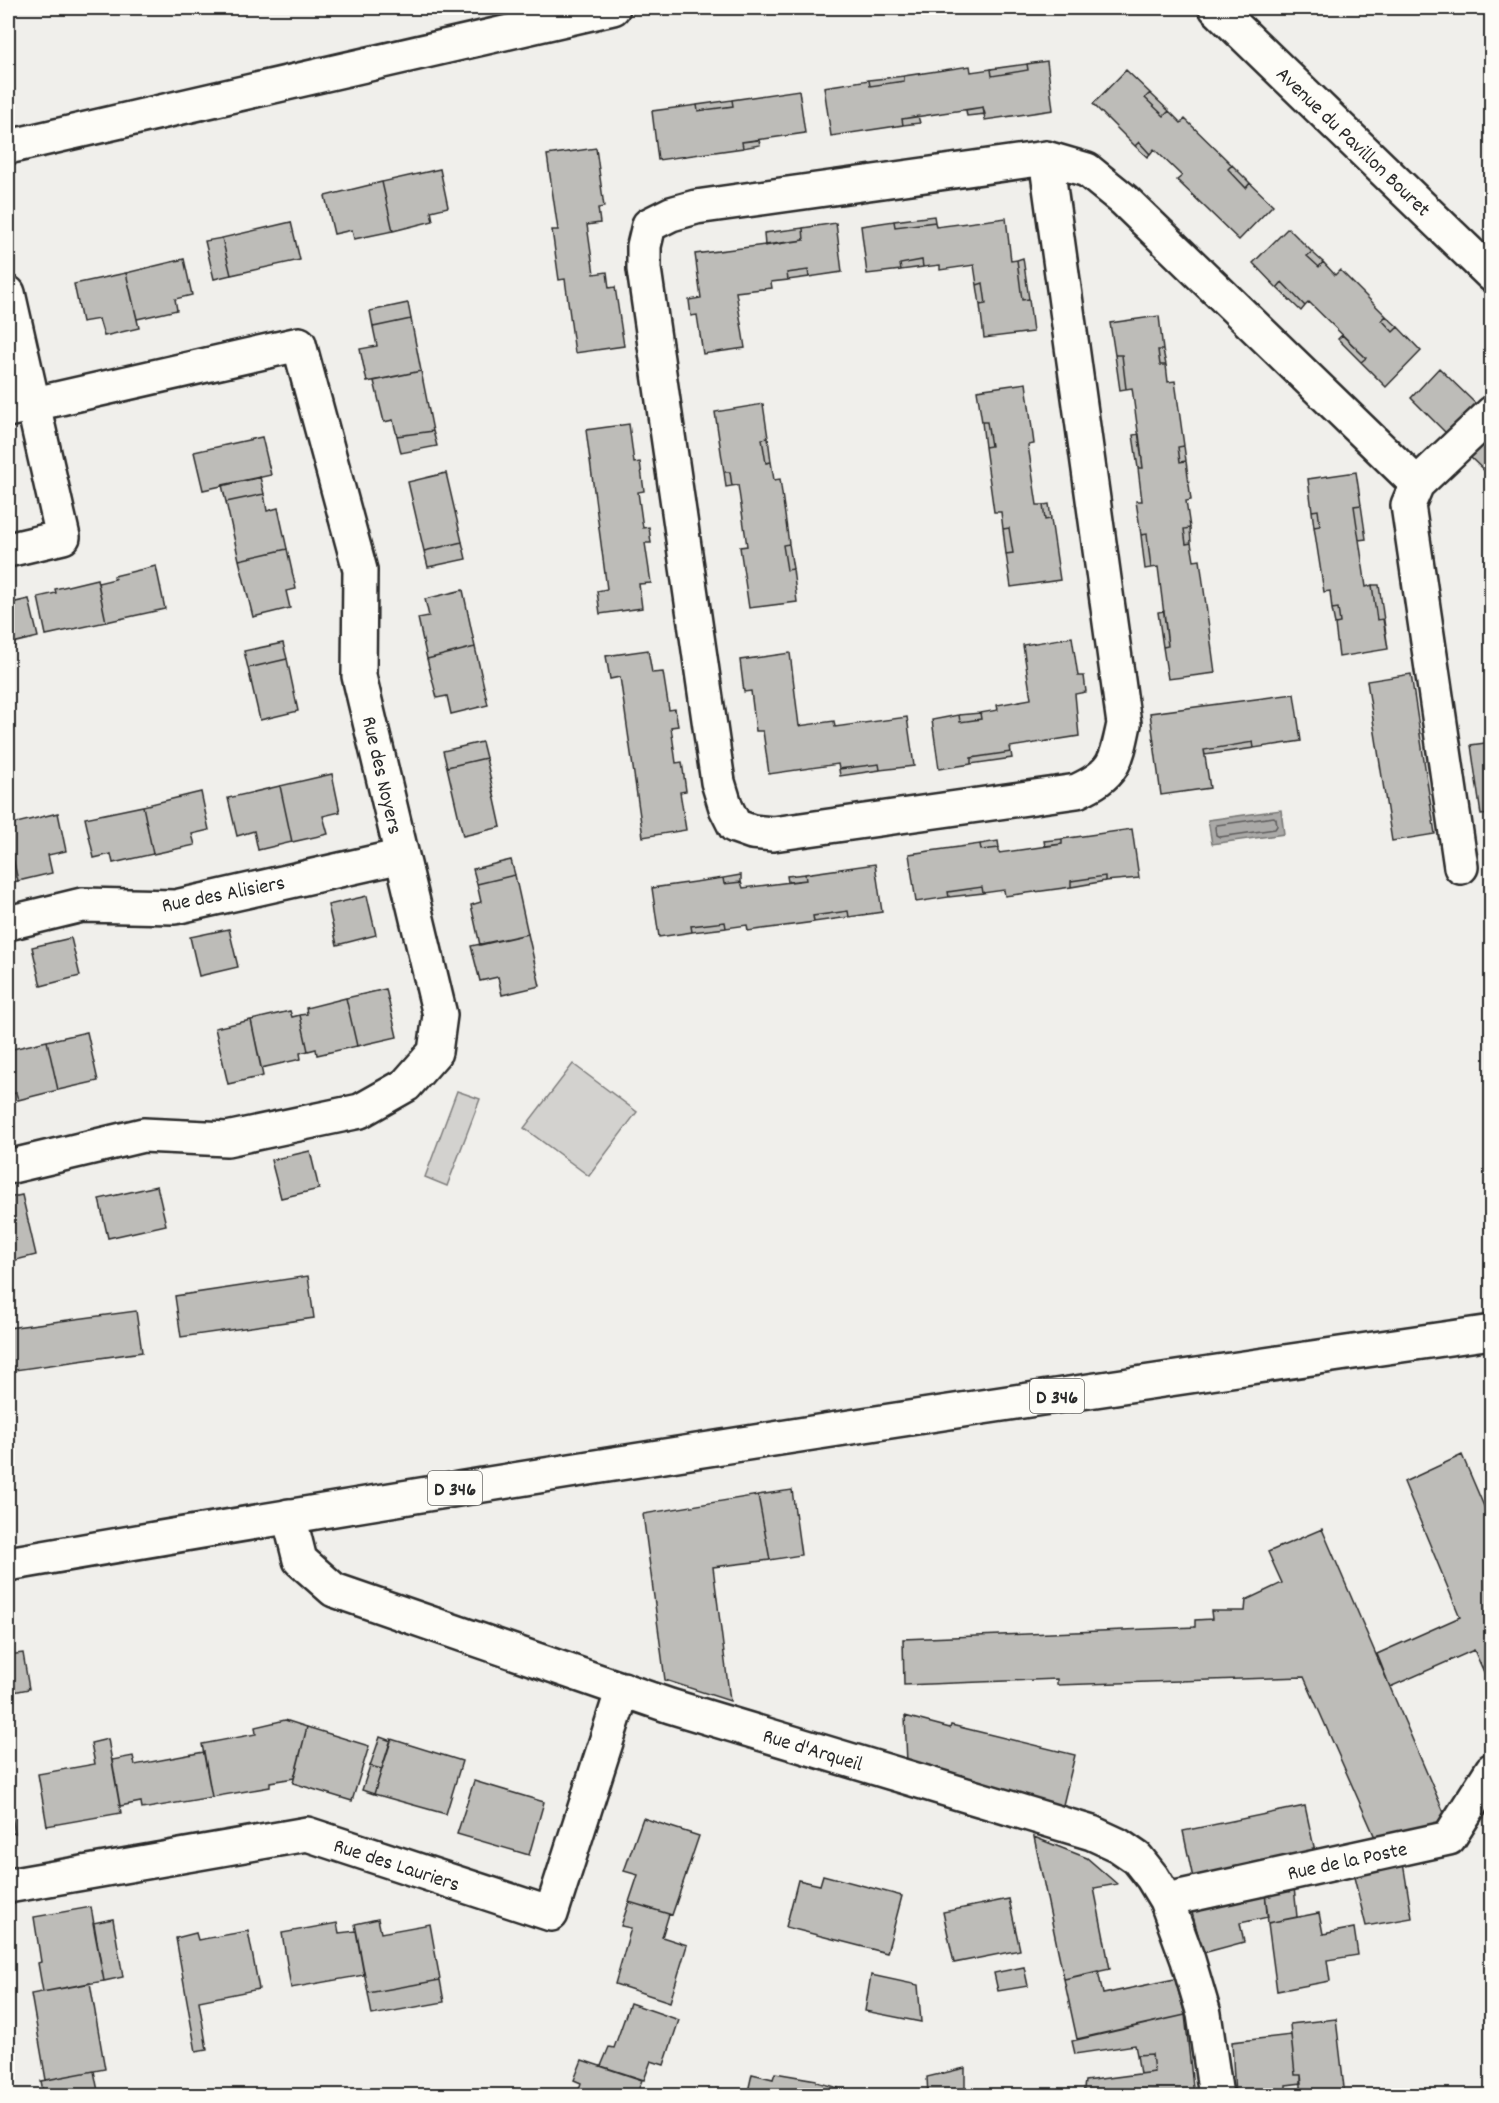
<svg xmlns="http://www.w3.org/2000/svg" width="1499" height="2103" viewBox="0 0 1499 2103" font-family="Dekko,sans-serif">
	<rect width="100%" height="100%" fill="#f0efeb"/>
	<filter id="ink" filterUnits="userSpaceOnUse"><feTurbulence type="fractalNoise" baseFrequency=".0167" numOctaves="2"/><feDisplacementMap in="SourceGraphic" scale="12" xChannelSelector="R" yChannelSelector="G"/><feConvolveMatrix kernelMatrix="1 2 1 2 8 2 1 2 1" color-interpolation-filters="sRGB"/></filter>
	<g filter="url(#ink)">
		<path fill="#d3d2cf" stroke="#7f7e7d" stroke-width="1.5" d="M573,1064L637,1112L589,1176L524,1128Z
			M457,1091L480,1099L447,1186L425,1177Z"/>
		<path fill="#aaa9a7" stroke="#777775" stroke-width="1.5" d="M1281,810L1284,834L1212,844L1208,820Z"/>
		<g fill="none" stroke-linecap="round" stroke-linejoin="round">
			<path stroke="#5e5d5d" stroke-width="1.5" d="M1274,817L1276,819L1277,826L1275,829L1220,837L1216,835L1215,827L1217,825Z"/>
		</g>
		<path fill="#bdbcb8" stroke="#2b2b2b" stroke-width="1.5" d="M1047,61L1053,110L985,120L983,107L902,119L903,125L831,136L824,87L869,80L870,86L904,81V76L970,66L971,72L991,69L992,76L1028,70L1027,64Z
			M1027,64L1028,70L992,76L991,69Z
			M1126,70L1150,93L1145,98L1164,116L1169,111L1181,123L1185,119L1232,165L1228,169L1246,188L1250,183L1273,205L1239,240L1177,180L1182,176L1154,149L1150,154L1139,142L1135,146L1093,104Z
			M904,76V81L870,86L869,80Z
			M799,90L805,133L742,142L743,148L658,160L652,111L697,105L698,111L733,106L732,100Z
			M1150,93L1169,111L1164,116L1145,98Z
			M732,100L733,106L698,111L697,105Z
			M983,107L985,114L967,116L966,110Z
			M918,116L920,123L903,125L902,119Z
			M759,140L760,145L743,148L742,142Z
			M1139,142L1150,154L1147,157L1135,146Z
			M596,148L604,207L598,208L600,223L587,225L594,274L607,272L609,288L615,287L624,346L575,353L565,279L559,280L552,230H558L547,155Z
			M1232,165L1250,183L1246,188L1228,169Z
			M440,169L448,207L431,211L433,221L393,231L382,182Z
			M382,182L393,231L354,239L352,230L334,234L325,196Z
			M934,216L935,222L895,227L894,221Z
			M1006,218L1011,261L1017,260L1022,300L1029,299L1033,332L984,338L980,305L986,304L983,283L977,285L974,265L940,270V265L923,267L922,260L900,264L901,270L867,274L861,226L894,221L895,227L935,222L936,227Z
			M291,222L300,260L231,275L222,238Z
			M836,223L842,272L809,277L808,270L787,273L788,280L771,282L772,288L736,292L745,348L703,354L697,315L691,316L689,300L701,298L695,254L804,240L803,228Z
			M803,228L804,240L765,246L764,233Z
			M1288,228L1312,252L1307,256L1319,267L1323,262L1335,275L1340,270L1386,316L1382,320L1393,332L1398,327L1421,351L1386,387L1361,362L1366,358L1309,302L1305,306L1282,282L1277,288L1253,263Z
			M222,238L231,275L214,279L205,241Z
			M1312,252L1323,262L1319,267L1307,256Z
			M1023,258L1029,299L1022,300L1017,260Z
			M184,259L192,295L175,299L177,310L137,319L126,273Z
			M922,260L923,267L901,270L900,264Z
			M808,270L809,277L788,280L787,273Z
			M126,273L139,328L104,336L99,319L82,322L74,284Z
			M1282,282L1305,306L1301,311L1277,288Z
			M983,283L986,304L980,305L977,285Z
			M408,303L411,319L373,327L370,311Z
			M1159,316L1163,350H1158L1160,365H1166L1168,382L1175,381L1184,446L1178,447L1180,462L1186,461L1191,500L1186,501L1190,528L1184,529L1186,544L1191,543L1194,561L1200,560L1215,673L1168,679L1163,647L1168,646L1158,567L1151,568L1147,534L1141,535L1136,501H1142L1138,468H1143L1132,388L1126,389L1122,355H1115L1110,323Z
			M1386,316L1398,327L1393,332L1382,320Z
			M411,319L421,371L367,382L360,349L377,346L373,327Z
			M1342,335L1366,358L1361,362L1338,339Z
			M1158,350H1163L1166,365H1160Z
			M1115,355H1122L1126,389L1120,390Z
			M1439,368L1476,404L1446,433L1411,398Z
			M421,371L433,431L397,436L393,420L384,422L374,381Z
			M1026,383L1034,444L1028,445L1037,505H1043L1045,520L1051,519L1060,580L1011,587L1006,554L1013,553L1009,528L1003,529L1001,512H994L985,447L991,446L987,422H982L977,390Z
			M763,404L768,438L762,439L766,463L771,462L774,480L780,479L789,544L783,545L787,570L793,569L797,602L749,608L740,547L747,546L738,485L732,486L730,472H724L715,412Z
			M982,422H987L991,446L985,447Z
			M629,424L634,463L640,462L644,491L638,492L643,528L649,527L651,543H645L651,583L639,584L642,608L600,614L597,591L607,589L586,430Z
			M433,431L437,446L401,453L397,436Z
			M1139,434L1143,468H1138L1133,435Z
			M1492,435V478L1470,457Z
			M262,437L271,475L203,490L194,452Z
			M768,438L771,462L766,463L762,439Z
			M1184,446L1186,461L1180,462L1178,447Z
			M724,472H730L732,486L726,487Z
			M1356,472L1361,505L1354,506L1366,587L1372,585L1377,620L1383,619L1388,649L1339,657L1335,624L1340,623L1338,608L1332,609L1330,591L1324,592L1314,527L1320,526L1318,510L1312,511L1308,479Z
			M446,473L462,542L424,551L408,482Z
			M260,477L264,494L226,502L222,485Z
			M264,494L267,511L278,508L287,549L239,560L226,502Z
			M1049,504L1051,519L1045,520L1043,505Z
			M1361,505L1366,539L1359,540L1354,506Z
			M1318,510L1320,526L1314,527L1312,511Z
			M1009,528L1013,553L1006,554L1003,529Z
			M1190,528L1191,543L1186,544L1184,529Z
			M1147,534L1151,568L1145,569L1141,535Z
			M462,542L466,559L428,567L424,551Z
			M789,544L793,569L787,570L783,545Z
			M287,549L296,589L286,591L290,608L253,617L239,560Z
			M156,566L165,609L106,622L98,583L115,579L114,576Z
			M97,579L106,622L46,635L38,597L56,593L55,589Z
			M1372,585H1379L1388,649L1383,619L1377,620Z
			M463,590L475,647L427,659L418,618L429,616L425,599Z
			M10,599L11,603L29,599L38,637L8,644V600Z
			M1338,608L1340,623L1335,624L1332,609Z
			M1164,611L1168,646L1163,647L1158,612Z
			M1072,637L1078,676H1084L1086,692L1075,694L1079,736L1010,747L1011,752L971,758V764L939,769L932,720L959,715L960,722L981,719L980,713L998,710L997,705L1031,699L1023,645Z
			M283,643L287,659L248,668L244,651Z
			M475,647L488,705L451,714L447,696L437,698L427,659Z
			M648,650L652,673L663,672L669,710L675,709L678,726L671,727L676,763L682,762L686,791L680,792L686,830L643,837L620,677L610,679L606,656Z
			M790,653L799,726L834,721L835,727L907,717L914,766L880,770L879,764L839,769L838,764L769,774L763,731H756L751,691L744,692L740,660Z
			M287,659L298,711L260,720L248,668Z
			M1411,674L1435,834L1392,841L1367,681Z
			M1294,694L1301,741L1254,748L1253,742L1204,750L1210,788L1161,795L1150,713Z
			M980,713L981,719L960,722L959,715Z
			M482,742L486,758L447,767L443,751Z
			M1253,742L1254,748L1205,755L1204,750Z
			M1492,742V814L1481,815L1471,745Z
			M1011,752L1012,758L971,764V758Z
			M486,758L501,827L463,836L447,767Z
			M879,764L880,770L840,776L839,769Z
			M332,774L340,812L323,816L328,834L292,842L280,786Z
			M280,786L292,842L258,850L254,831L237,836L228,798Z
			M201,792L209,830L192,834L195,845L153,854L143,806Z
			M143,806L153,854L113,863L111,854L94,858L85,818Z
			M58,813L66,851L48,855L52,873L18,881L8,835V825Z
			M1132,829L1139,878L1105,881V876L1071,881V887L1005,896L1004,890L983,893L982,887L948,892L949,897L916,902L909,854L980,844L981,850L999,848V853L1062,844V839Z
			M8,835L18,881L8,883Z
			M1062,839V844L1045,846L1044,841Z
			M998,841L999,848L981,850L980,844Z
			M511,860L515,875L477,884L473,869Z
			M875,864L882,912L849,917L848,911L813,916L814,922L748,931L747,925L726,928L725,922L691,926L692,932L659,937L652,888L723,878L724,884L741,882L743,888L806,880L805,874Z
			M805,874L806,880L788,882L787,876Z
			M515,875L528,934L480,945L471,905L481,902L477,884Z
			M741,875V882L724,884L723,878Z
			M1105,876V881L1071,887V881Z
			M982,887L983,893L949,897L948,892Z
			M367,896L376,935L337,945L328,905Z
			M848,911L849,917L814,922L813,916Z
			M725,922L726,928L692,932L691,926Z
			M229,929L238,967L199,976L190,937Z
			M528,934L540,986L502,995L498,977L480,981L471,946Z
			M71,938L80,976L41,986L32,947Z
			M386,989L397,1037L357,1046L346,998Z
			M346,998L357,1046L317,1055L316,1049L308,1051L300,1015L307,1014L306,1008Z
			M290,1011L292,1017L300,1015L308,1051L300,1053L301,1059L261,1068L251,1020Z
			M251,1020L263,1076L228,1084L215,1028Z
			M87,1032L98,1081L58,1090L47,1041Z
			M47,1041L58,1090L18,1100L16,1093L9,1095L8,1050Z
			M310,1151L319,1189L281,1198L271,1160Z
			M157,1186L166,1225L108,1238L99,1199Z
			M22,1195L36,1255L8,1262V1198Z
			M308,1276L314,1318L181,1337L175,1296Z
			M136,1311L142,1352L8,1371V1328Z
			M1462,1455L1492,1525V1679L1488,1681L1474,1650L1390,1687L1377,1654L1460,1617L1404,1482Z
			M792,1490L801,1555L770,1560L758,1495Z
			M758,1495L770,1560L713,1567L730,1701L665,1680L643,1514Z
			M1322,1529L1448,1822L1378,1844L1304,1677L1057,1685V1679L904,1685L903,1639L1195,1627V1620L1212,1619L1211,1611H1245L1246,1600L1282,1583L1268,1552Z
			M23,1653L29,1689L8,1693V1655Z
			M905,1716L950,1728L951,1725L1075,1755L1062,1809L907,1763Z
			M285,1720L307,1727L294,1778L270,1782V1787L212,1797L202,1744L256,1734L255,1727Z
			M307,1727L369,1746L352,1801L293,1783Z
			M380,1737L391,1741L382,1769L370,1766Z
			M108,1739L121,1813L47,1826L38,1774L95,1764L91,1743Z
			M391,1739L462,1761L446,1814L374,1794Z
			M204,1752L212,1797L142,1809L141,1802L120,1806L112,1760L133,1756L135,1765Z
			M370,1766L382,1769L374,1794L362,1790Z
			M474,1781L544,1802L529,1855L457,1834Z
			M8,1792L15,1833L8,1834Z
			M1305,1806L1316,1857L1194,1883L1183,1831Z
			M643,1818L699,1836L672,1915L629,1902L638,1875L624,1871Z
			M1034,1837L1087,1858L1117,1884L1094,1888L1110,1969L1064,1979Z
			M1403,1863L1412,1918L1366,1926L1353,1873Z
			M823,1875L902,1896L887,1953L786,1927L798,1880L820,1885Z
			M1294,1887L1297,1917L1268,1923L1265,1893Z
			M1265,1893L1268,1917L1240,1923L1244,1942L1203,1953L1191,1909Z
			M1009,1899L1020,1950L954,1963L943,1912Z
			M629,1902L669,1914L662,1937L687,1945L670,2002L615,1984L631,1928L621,1926Z
			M91,1907L104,1981L43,1992L38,1963L41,1962L34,1917Z
			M1319,1913L1323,1934L1354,1928L1358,1955L1327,1960L1330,1981L1277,1991L1268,1923Z
			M113,1919L123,1977L104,1981L93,1923Z
			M378,1919L381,1933L430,1924L440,1980L368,1993L355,1924Z
			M337,1923L339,1933L356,1931L364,1975L291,1988L282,1933Z
			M248,1931L259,1989L199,2001L207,2050L196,2052L176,1938L196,1933L198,1940Z
			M1024,1967L1028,1986L998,1991L994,1973Z
			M1098,1971L1103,1994L1175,1979L1185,2015L1077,2039L1064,1979Z
			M871,1975L918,1985L921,2022L865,2011Z
			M440,1980L444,2002L372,2015L368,1993Z
			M90,1983L105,2069L46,2080L31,1994Z
			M630,2003L679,2020L664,2065L651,2061L644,2080L601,2066L609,2047L614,2048Z
			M1185,2015L1194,2096H1083L1085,2081L1154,2072L1152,2054L1137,2055L1135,2045L1075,2054L1072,2041Z
			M1336,2019L1345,2096H1301V2075H1295L1290,2024Z
			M1291,2035L1295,2075H1301L1302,2083L1286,2085V2096H1235L1232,2042Z
			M1152,2054L1154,2072L1140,2074L1137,2055Z
			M582,2060L642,2080L636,2096H577L581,2083L574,2080Z
			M965,2068V2096H928L927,2077Z
			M94,2071L99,2096H44L41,2081Z
			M775,2073L816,2080V2082L838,2088L836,2096H747L752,2074L773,2079Z"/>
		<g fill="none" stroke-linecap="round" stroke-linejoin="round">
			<g stroke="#2b2b2b" stroke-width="38">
				<path id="minor" d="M1216,8L1492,275
					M8,147L613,8
					M1046,158L1124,724C1116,763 1114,774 1077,791L773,834L752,832L735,826L726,808L718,782L644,269V246L649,225L671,214L696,207L1046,158L1087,170L1124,200L1417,484
					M8,293L63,537L8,550
					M8,410L299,344L360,570L359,676L440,1015L435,1052L406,1085L360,1111L227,1139L143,1135L8,1167
					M1461,867L1408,505L1417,484L1492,413
					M8,923L82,905L175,907L402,856
					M289,1516L300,1560L334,1590L670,1706L1092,1833L1118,1845L1137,1858L1152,1877L1166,1900L1188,1960L1204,2014L1216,2096
					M8,1886L307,1834L551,1914L623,1689
					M1166,1900L1449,1838L1492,1770"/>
			</g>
			<g stroke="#2b2b2b" stroke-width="38">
				<path id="major" d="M8,1564C501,1479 996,1403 1492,1332"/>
			</g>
			<use href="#minor" stroke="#fdfcf7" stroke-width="33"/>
			<use href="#major" stroke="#fdfcf7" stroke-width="33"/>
		</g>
	</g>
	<g text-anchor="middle" stroke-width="4.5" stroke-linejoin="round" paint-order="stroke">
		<g fill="#fdfcf7" stroke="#6a6a68" stroke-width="1.5">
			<rect x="1030" y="1379" width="54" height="34" rx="4.5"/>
			<rect x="428" y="1471" width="54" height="34" rx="4.5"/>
		</g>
		<g font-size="20" font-weight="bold" fill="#2b2b2b">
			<text x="1057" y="1403">D 346</text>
			<text x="455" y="1495">D 346</text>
		</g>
		<g font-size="21" fill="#2b2b2b" stroke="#fdfcf7">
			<text transform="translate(1354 141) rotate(44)" y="7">Avenue du Pavillon Bouret</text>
			<text transform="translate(383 775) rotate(77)" y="7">Rue des Noyers</text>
			<text transform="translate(223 893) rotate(-11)" y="7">Rue des Alisiers</text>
			<text transform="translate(813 1749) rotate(17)" y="7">Rue d'Arqueil</text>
			<text transform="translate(1347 1860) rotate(-12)" y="7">Rue de la Poste</text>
			<text transform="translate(397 1864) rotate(18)" y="7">Rue des Lauriers</text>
		</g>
	</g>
	<rect width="1499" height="2103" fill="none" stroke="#fdfcf7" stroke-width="30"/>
	<rect x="15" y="15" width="1469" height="2073" fill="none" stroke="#2b2b2b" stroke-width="2" filter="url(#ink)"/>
</svg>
